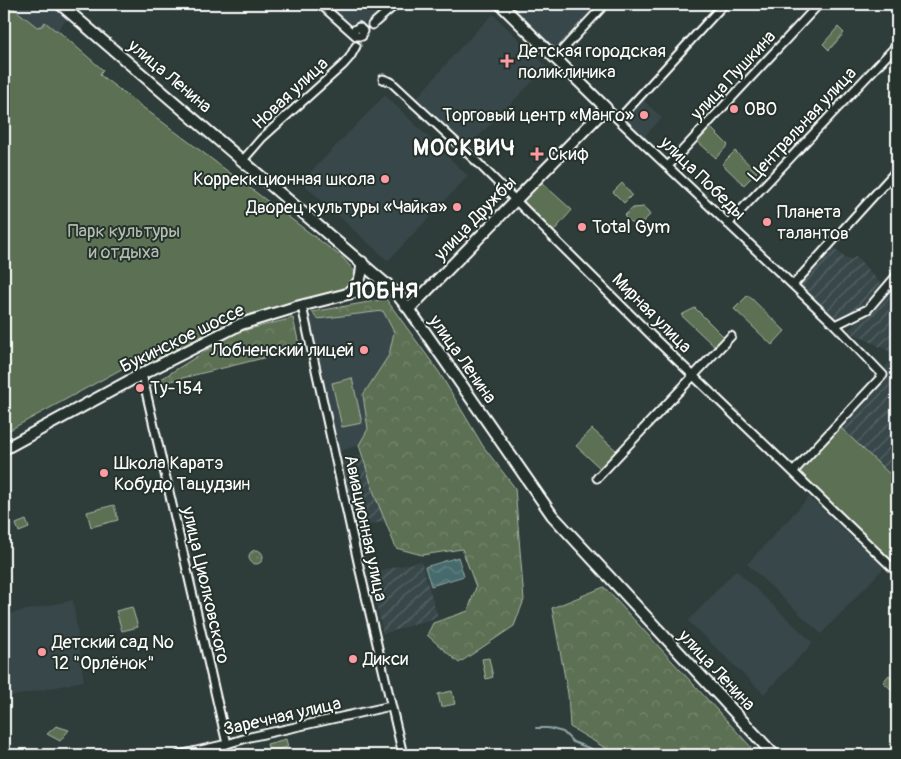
<svg xmlns="http://www.w3.org/2000/svg" width="901" height="759" viewBox="0 0 901 759" font-family="Pangolin,sans-serif">
	<defs>
		<pattern id="industrial-furrows" width="10" height="10" patternUnits="userSpaceOnUse" patternTransform="scale(1.25)"><rect width="10" height="10" fill="#384749"/><path d="M-1 1l2-2M0 10L10 0M9 11l2-2" fill="none" stroke="#566364"/></pattern>
		<pattern id="grass-dots" width="8" height="8" patternUnits="userSpaceOnUse" patternTransform="scale(1.25)"><rect width="8" height="8" fill="#5c6f52"/><path d="M2 2h.1M6 6h.1" fill="none" stroke="#74856c" stroke-width="1.8" stroke-linecap="round"/></pattern>
		<pattern id="forest-crowns" width="20" height="18" patternUnits="userSpaceOnUse" patternTransform="scale(1.25)"><rect width="20" height="18" fill="#5c6f52"/><path d="M2 6a3 3 0 1 1 6 0M12 15a3 3 0 1 1 6 0" fill="none" stroke="#74856c"/></pattern>
		<pattern id="water-waves" width="16" height="10" patternUnits="userSpaceOnUse" patternTransform="scale(1.25)"><rect width="16" height="10" fill="#476b6c"/><path d="M0 5q4-4 8 0t8 0" fill="none" stroke="#638182"/></pattern>
	</defs>
	<rect width="100%" height="100%" fill="#2e3c3a"/>
	<filter id="ink" filterUnits="userSpaceOnUse"><feTurbulence type="fractalNoise" baseFrequency=".02" numOctaves="2"/><feDisplacementMap in="SourceGraphic" scale="10" xChannelSelector="R" yChannelSelector="G"/><feConvolveMatrix kernelMatrix="1 2 1 2 8 2 1 2 1" color-interpolation-filters="sRGB"/></filter>
	<g filter="url(#ink)">
		<path fill="#384749" d="M8,4H50L67,19L58,30L42,26L37,27Z
			M323,4H386L389,6L373,20L358,25L345,21Z
			M507,4H600L556,50L551,47Z
			M493,14L547,67L468,147L416,99L459,49Z
			M385,95L468,176L388,261L301,182Z
			M640,97L662,118L643,138L622,118Z
			M374,303L397,321L432,379L367,443L336,452L307,316Z
			M809,497L884,568L821,634L747,564Z
			M736,570L813,643L764,694L688,621Z
			M4,596L8,614L73,600L84,681L4,698Z"/>
		<path fill="url(#industrial-furrows)" d="M832,246L846,259L848,258L851,260L856,256L882,285L841,328L800,288L802,279Z
			M897,279V481L841,428L889,373L885,367L897,355L848,331Z
			M365,455L385,521L355,528L342,460Z
			M421,561L438,617L383,634L369,573Z"/>
		<path fill="url(#grass-dots)" stroke="#aeb7a8" d="M249 557a7 7 0 1 1 14 0a7 7 0 1 1-14 0Z"/>
		<path fill="url(#forest-crowns)" stroke="#aeb7a8" d="M386,299L439,372L483,446L515,488L524,600L514,626L459,663L427,635L433,623L468,611L476,587L462,549L422,555L396,548L375,496L359,445L368,429L363,395L389,355L394,332L383,311L317,319L312,312Z
			M293,318L300,349L150,386L234,333Z
			M604,587L751,747L746,751L750,755H617L570,727L568,694L552,608Z"/>
		<path fill="#5c6f52" stroke="#aeb7a8" d="M4,4H8L37,27L42,26L45,22L55,30H57L103,70L100,75L343,258L356,273V279L347,290L275,307L242,317L141,368L140,359L4,433Z
			M838,27L844,33L829,50L823,44Z
			M710,127L728,145L716,158L697,141Z
			M735,151L757,172L744,185L722,164Z
			M541,182L572,210L552,233L521,202Z
			M622,183L632,195L624,203L613,192Z
			M644,207L650,215L636,228L624,216L633,208Z
			M748,295L785,331L772,345L734,309Z
			M695,308L724,337L715,347L681,315Z
			M352,378L362,423L342,427L332,383Z
			M841,428L897,481V554L891,561L798,473Z
			M592,429L618,452L601,469L576,446Z
			M114,505L118,520L91,527L87,512Z
			M26,520L29,528L19,532L16,524Z
			M132,607L138,627L122,631L116,611Z
			M489,658L493,677L486,679L482,659Z
			M889,675L897,682L892,690L883,682Z
			M452,691L455,704L441,707L438,694Z
			M56,726L69,730L60,741L47,734Z
			M286,739L288,747L269,752L267,744Z"/>
		<path fill="url(#water-waves)" stroke="#91a6a7" d="M458,557L464,576L431,586L425,567Z"/>
		<g fill="none" stroke-linecap="round" stroke-linejoin="round">
			<path stroke="#91a6a7" stroke-width="2" d="M536,728H548L563,732L573,742L607,755"/>
			<g stroke="#fff" stroke-width="11">
				<path id="street" d="M320,4L356,36H362L363,31L359,27L354,30V33
					M372,25L396,4
					M555,58L605,4
					M383,79L391,82L477,162L654,338L897,572
					M606,108L835,325L883,375L793,472
					M619,119L724,4
					M243,160L262,138L343,65L350,57L356,46
					M668,166L819,4
					M728,224L897,45
					M793,285L897,170
					M302,306L360,571L403,755
					M835,325L868,309L897,275
					M142,374L227,744
					M597,478L731,336
					M179,755L227,744L250,737L391,706"/>
			</g>
			<g stroke="#fff" stroke-width="14">
				<path id="secondary" d="M60,4L394,291L409,309L552,515L774,755
					M348,293C360,282 362,278 362,262
					M409,309L606,108L500,4
					M4,449L142,374L241,324L296,307L387,284"/>
			</g>
			<use href="#street" stroke="#26332d" stroke-width="7"/>
			<use href="#secondary" stroke="#26332d" stroke-width="10"/>
		</g>
	</g>
	<g fill="#ff9aa2" stroke="#26332d" stroke-width="2">
		<path d="M504.5 53.5h5v5h5v5h-5v5h-5v-5h-5v-5h5z"/>
		<circle cx="734" cy="109" r="5"/>
		<circle cx="644" cy="115" r="5"/>
		<path d="M534.5 146.5h5v5h5v5h-5v5h-5v-5h-5v-5h5z"/>
		<circle cx="385" cy="179" r="5"/>
		<circle cx="457" cy="207" r="5"/>
		<circle cx="767" cy="222" r="5"/>
		<circle cx="582" cy="227" r="5"/>
		<circle cx="364" cy="350" r="5"/>
		<circle cx="140" cy="388" r="5"/>
		<circle cx="104" cy="473" r="5"/>
		<circle cx="42" cy="652" r="5"/>
		<circle cx="353" cy="659" r="5"/>
	</g>
	<g text-anchor="middle" stroke-width="4" stroke-linejoin="round" paint-order="stroke">
		<g font-size="18" fill="#fff" stroke="#26332d" text-anchor="start">
			<text x="518" y="57">Детская городская<tspan x="518" dy="21">поликлиника</tspan></text>
			<text x="744" y="115">ОВО</text>
			<text x="634" y="121" text-anchor="end">Торговый центр «Манго»</text>
			<text x="548" y="160">Скиф</text>
			<text x="375" y="185" text-anchor="end">Корреккционная школа</text>
			<text x="447" y="213" text-anchor="end">Дворец культуры «Чайка»</text>
			<text x="777" y="218">Планета<tspan x="777" dy="21">талантов</tspan></text>
			<text x="592" y="233">Total Gym</text>
			<text x="354" y="356" text-anchor="end">Лобненский лицей</text>
			<text x="150" y="394">Ту-154</text>
			<text x="114" y="469">Школа Каратэ<tspan x="114" dy="21">Кобудо Тацудзин</tspan></text>
			<text x="52" y="648">Детский сад №<tspan x="52" dy="21">12 "Орлёнок"</tspan></text>
			<text x="363" y="665">Дикси</text>
		</g>
		<g font-size="18" fill="#fff" stroke="#26332d">
			<text transform="translate(733 75) rotate(-47)" y="6">улица Пушкина</text>
			<text transform="translate(170 76) rotate(40)" y="6">улица Ленина</text>
			<text transform="translate(290 93) rotate(-43)" y="6">Новая улица</text>
			<text transform="translate(802 124) rotate(-47)" y="6">Центральная улица</text>
			<text transform="translate(703 178) rotate(44)" y="6">улица Победы</text>
			<text transform="translate(475 218) rotate(-46)" y="6">улица Дружбы</text>
			<text transform="translate(652 313) rotate(45)" y="6">Мирная улица</text>
			<text transform="translate(182 338) rotate(-26)" y="6">Букинское шоссе</text>
			<text transform="translate(463 359) rotate(55)" y="6">улица Ленина</text>
			<text transform="translate(366 528) rotate(78)" y="6">Авиационная улица</text>
			<text transform="translate(206 585) rotate(77)" y="6">улица Циолковского</text>
			<text transform="translate(717 670) rotate(47)" y="6">улица Ленина</text>
			<text transform="translate(282 716) rotate(-13)" y="6">Заречная улица</text>
		</g>
		<g font-size="18" fill="#b6beb1" stroke="#26332d">
			<text x="124" y="237">Парк культуры<tspan x="124" dy="21">и отдыха</tspan></text>
		</g>
		<g font-size="22" font-weight="bold" letter-spacing="1" fill="#fff" stroke="#26332d">
			<text x="464" y="155">МОСКВИЧ</text>
			<text x="383" y="298">ЛОБНЯ</text>
		</g>
	</g>
	<rect width="901" height="759" fill="none" stroke="#26332d" stroke-width="20"/>
	<rect x="10" y="10" width="881" height="739" fill="none" stroke="#fff" stroke-width="2" filter="url(#ink)"/>
</svg>
